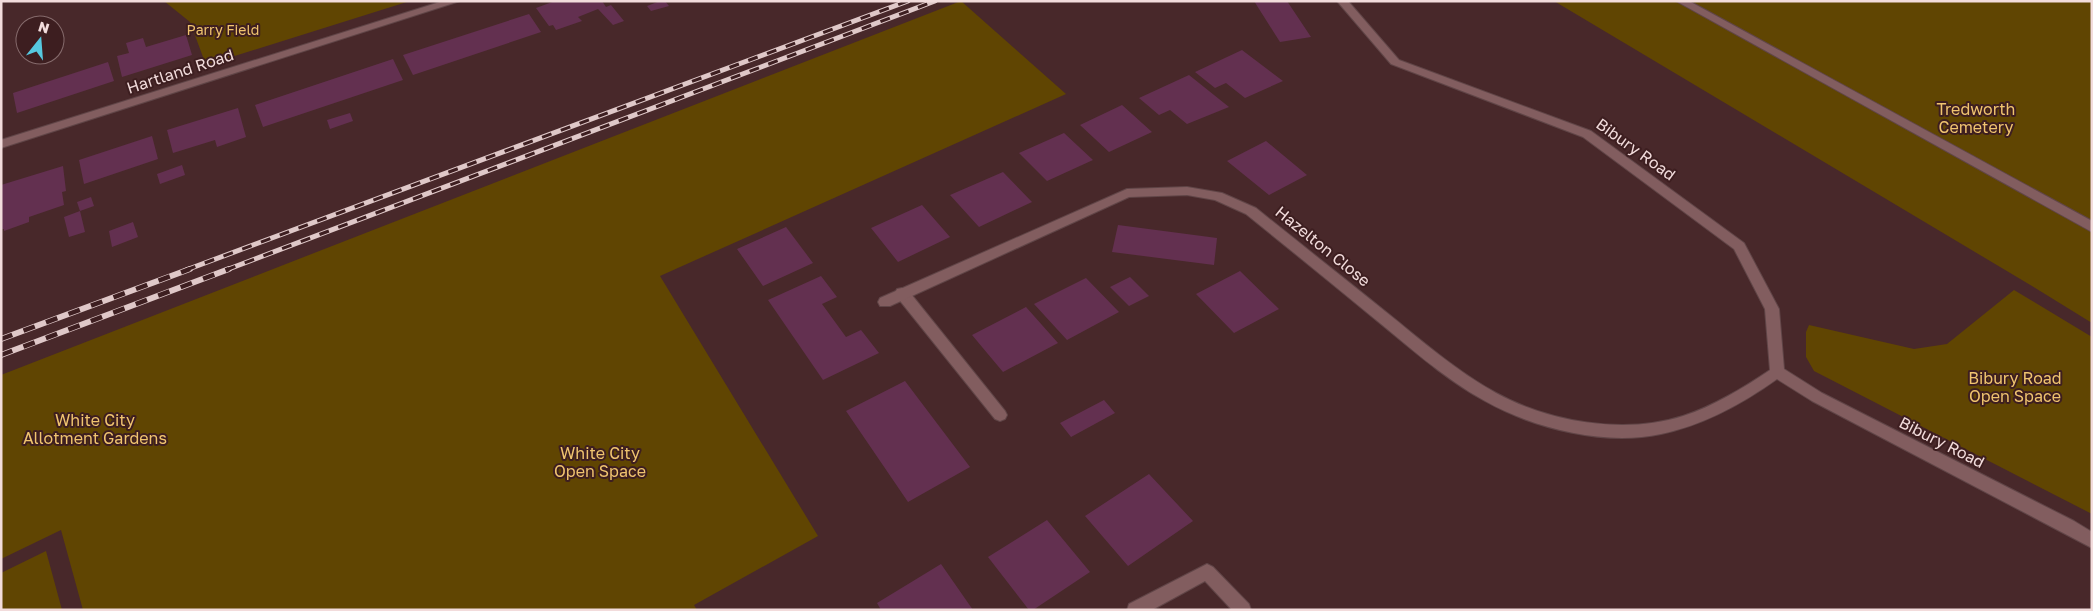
<svg xmlns="http://www.w3.org/2000/svg" width="2093" height="611" viewBox="0 0 2093 611" font-family="'Golos Text',sans-serif">
	<rect width="100%" height="100%" fill="#48282a"/>
	<path fill="#604502" d="M164,1H410L206,65L190,22Z
		M961,1L1066,94L660,276L818,536L694,605L697,610H83L61,530L1,559V375Z
		M1554,1H2092V323L2032,286Z
		M2014,290L2092,337V514L1814,371L1806,357V332L1809,325L1914,349L1947,344Z
		M46,551L62,610H1V573Z"/>
	<path fill="#633050" d="M555,1H602L606,7L611,5L624,21L613,25L598,9L578,17L582,21L556,30L553,25L549,26L536,8Z
		M660,1H665L669,6L651,11L647,6Z
		M1254,1H1287L1311,37L1280,42Z
		M529,14L541,32L413,75L403,55Z
		M186,35L192,55L122,77L117,56L129,53L126,43L143,38L146,47Z
		M1242,50L1283,81L1245,98L1226,83L1215,88L1195,72Z
		M393,59L403,80L263,127L255,105Z
		M108,62L114,81L17,113L13,93Z
		M1189,75L1229,107L1187,124L1170,110L1159,115L1139,98Z
		M1122,105L1152,132L1109,152L1080,125Z
		M238,108L246,137L217,147L215,140L173,153L167,130Z
		M350,113L353,121L330,129L327,120Z
		M1064,133L1093,160L1047,181L1019,153Z
		M152,136L158,159L84,184L79,160Z
		M1266,141L1307,175L1269,195L1227,161Z
		M182,165L185,175L160,184L157,174Z
		M63,166L66,191L62,192L64,205L29,217V222L4,231V229H1V185Z
		M1003,172L1032,202L979,227L950,195Z
		M91,197L94,206L80,211L77,202Z
		M922,205L950,237L898,262L871,228Z
		M80,211L85,232L69,237L64,217Z
		M133,222L138,237L112,247L109,231Z
		M1118,225L1217,238L1214,265L1112,252Z
		M786,227L813,263L763,286L737,249Z
		M1240,271L1279,309L1234,333L1196,294Z
		M821,276L837,297L822,304L846,337L861,330L879,353L823,380L768,300Z
		M1130,277L1149,296L1129,306L1110,287Z
		M1086,278L1119,312L1067,340L1034,304Z
		M1026,307L1058,343L1003,372L972,335Z
		M905,381L970,467L908,502L846,411Z
		M1104,400L1115,413L1071,437L1060,423Z
		M1149,474L1193,521L1128,566L1085,516Z
		M1047,520L1090,572L1033,610H1029L988,557Z
		M941,564L973,610H881L877,603Z"/>
	<g fill="none" stroke-linecap="round" stroke-linejoin="round">
		<g stroke="#604547" stroke-width="2">
			<path id="service" d="M1676,1H1689L2092,221V232Z
				M902,288L907,289L1005,411L1007,415L1005,419L1000,421L995,419L897,297L895,293L897,289Z"/>
		</g>
		<g stroke="#604547" stroke-width="2">
			<path id="minor" d="M443,1H460L1,148V140Z
				M1337,1H1348L1399,60L1591,131L1744,243L1779,309L1784,369L1822,393L2074,521L2092,532V548L1812,401L1777,379C1742,404 1704,425 1661,434C1605,446 1535,429 1485,401C1443,378 1407,345 1370,315C1329,281 1288,248 1246,214L1215,200L1187,195L1129,197L890,306H880L878,302L880,298L1127,189L1187,187L1222,193L1256,208C1299,243 1343,277 1386,312C1421,340 1456,371 1496,393C1549,422 1624,435 1683,416C1714,406 1743,388 1770,370L1765,309L1734,249L1583,137L1391,64Z
				M1207,564L1213,567L1249,604L1251,610H1232L1205,581L1152,610H1127L1129,604Z"/>
		</g>
		<use href="#service" fill="#825d5f" fill-rule="evenodd"/>
		<use href="#minor" fill="#825d5f" fill-rule="evenodd"/>
		<g stroke="#dfc8c8" stroke-width="5">
			<path id="rail-far1" d="M186,270L908,1
				M226,270L935,1"/>
		</g>
		<g stroke="#dfc8c8" stroke-width="6">
			<path id="rail" d="M1,339L190,269
				M1,355L229,269"/>
		</g>
		<use href="#rail-far1" stroke="#3d1e20" stroke-width="3" stroke-dasharray="10" stroke-linecap="butt"/>
		<use href="#rail" stroke="#3d1e20" stroke-width="4.5" stroke-dasharray="12" stroke-linecap="butt"/>
	</g>
	<g text-anchor="middle" stroke-width="4" stroke-linejoin="round" paint-order="stroke">
		<g font-size="14" fill="#f0c46f" stroke="#3d1e20">
			<text x="223" y="35">Parry Field</text>
		</g>
		<g font-size="16" fill="#f2dcdc" stroke="#3d1e20">
			<text transform="translate(180 71) rotate(-18)" y="6">Hartland Road</text>
			<text transform="translate(1636 149) rotate(36)" y="6">Bibury Road</text>
			<text transform="translate(1323 246) rotate(39)" y="6">Hazelton Close</text>
			<text transform="translate(1942 442) rotate(27)" y="6">Bibury Road</text>
		</g>
		<g font-size="16" fill="#f0c46f" stroke="#3d1e20">
			<text x="1976" y="115">Tredworth<tspan x="1976" dy="18">Cemetery</tspan></text>
			<text x="2015" y="384">Bibury Road<tspan x="2015" dy="18">Open Space</tspan></text>
			<text x="95" y="426">White City<tspan x="95" dy="18">Allotment Gardens</tspan></text>
			<text x="600" y="459">White City<tspan x="600" dy="18">Open Space</tspan></text>
		</g>
	</g>
	<rect width="2093" height="611" fill="none" stroke="#f2dcdc" stroke-width="5"/>
	<g transform="translate(40 40) rotate(17)"><circle r="24" fill="#3d1e20" stroke="#856a6b"/>
	<path d="M0-4L9 19L0 12L-9 19Z" fill="#56c9e0"/>
	<text y="-8" font-size="14" font-weight="bold" text-anchor="middle" fill="#f2dcdc">N</text>
	</g>
</svg>
